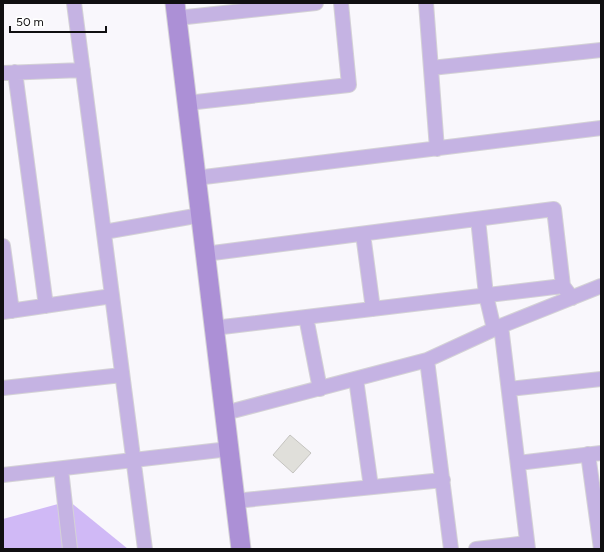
<svg xmlns="http://www.w3.org/2000/svg" width="604" height="552" viewBox="0 0 604 552" font-family="Figtree,sans-serif">
	<rect width="100%" height="100%" fill="#f9f7fc"/>
	<path fill="#d0b9f6" d="M69,501L128,549H3V519Z"/>
	<path fill="#e0dfda" stroke="#c5c4c0" d="M290,435L311,453L293,473L273,455Z"/>
	<g fill="none" stroke-linecap="round" stroke-linejoin="round">
		<g stroke="#d4d2d6" stroke-width="16">
			<path id="street" d="M74,3L145,549
				M426,3L437,149
				M177,18L316,3
				M431,68L601,50
				M15,72L46,306
				M3,73L83,70
				M187,103L349,85L341,3
				M196,178L601,128
				M478,219L486,295L494,329
				M104,232L201,215
				M363,234L373,309
				M3,246L12,311
				M205,254L554,209L563,286L572,298
				M3,312L112,296
				M306,317L320,389
				M501,326L528,549
				M214,328L563,286
				M427,360L451,549
				M356,379L371,487
				M3,388L122,375
				M509,389L601,379
				M225,413L427,360L501,326L601,286
				M588,454L601,549
				M518,463L601,453
				M61,469L70,549
				M3,475L229,449
				M235,501L443,480
				M476,549L527,543"/>
		</g>
		<g stroke="#d4d2d6" stroke-width="21">
			<path id="secondary" d="M175,3L241,549"/>
		</g>
		<use href="#street" stroke="#c5b3e3" stroke-width="14"/>
		<use href="#secondary" stroke="#ac90d6" stroke-width="19"/>
	</g>
	<rect width="604" height="552" fill="none" stroke="#100f11" stroke-width="8"/>
	<path d="M10 26v6h96v-6" fill="none" stroke="#100f11" stroke-width="2"/>
	<text x="16" y="26" font-size="12" fill="#100f11" stroke="#ffffff" stroke-width="3" paint-order="stroke">50 m</text>
</svg>
